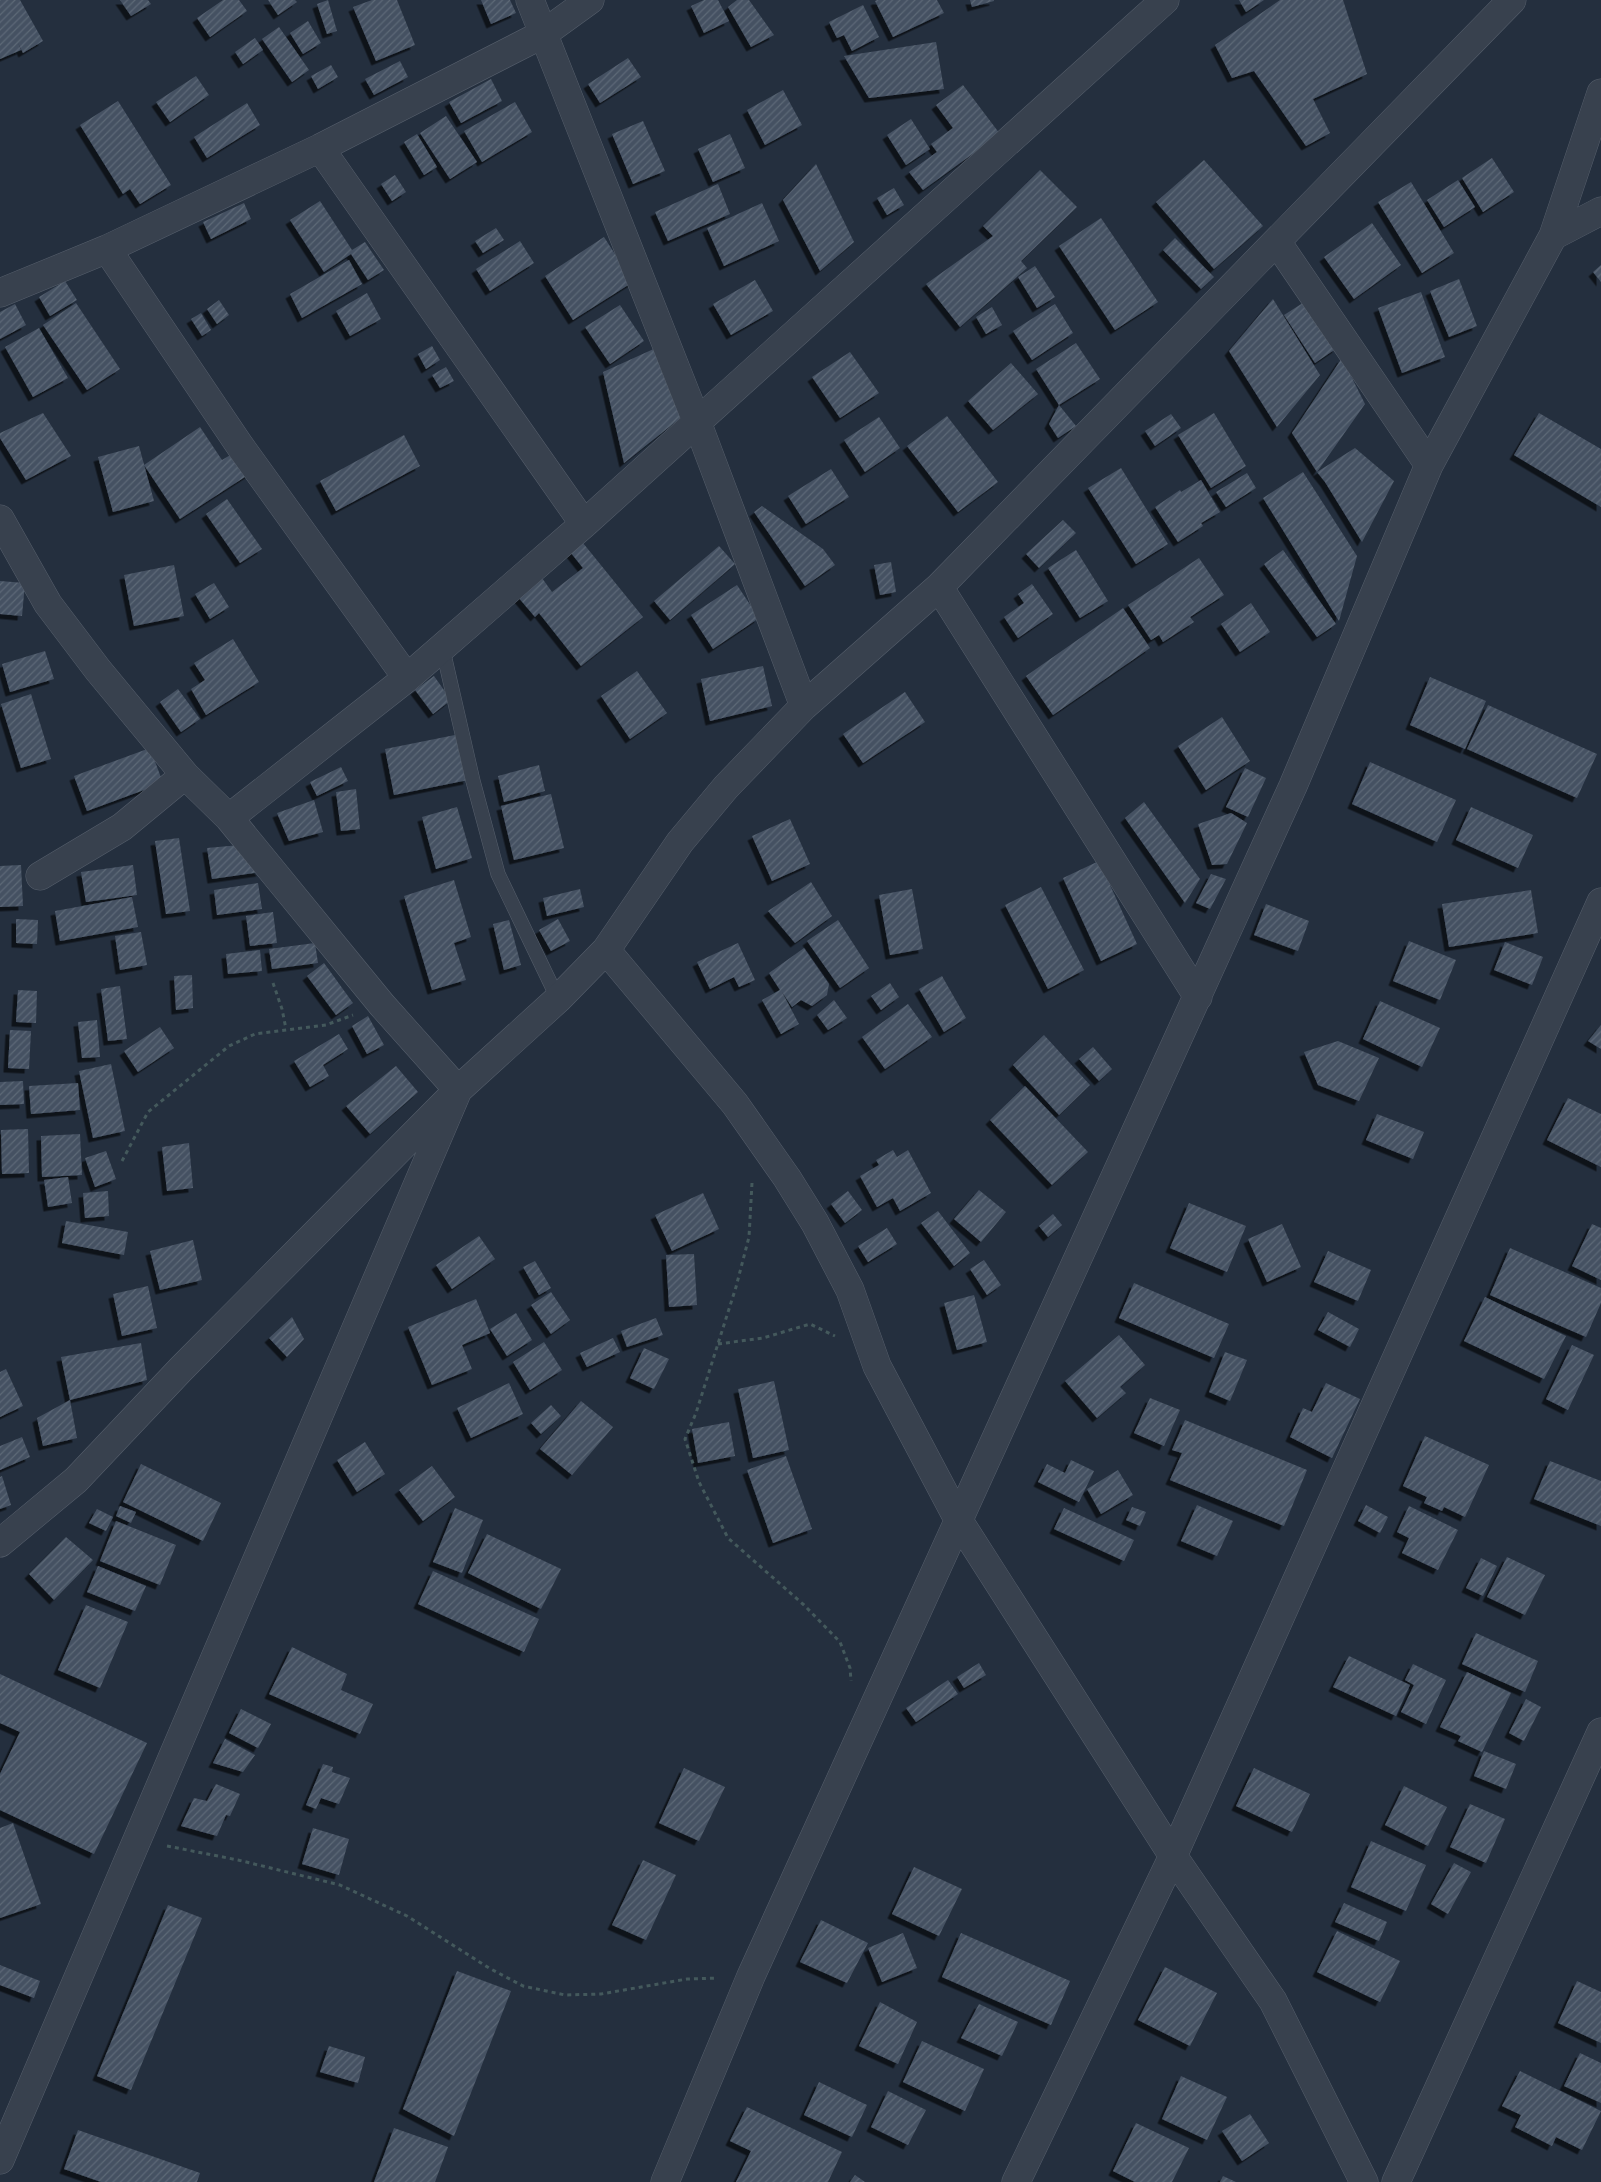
<svg xmlns="http://www.w3.org/2000/svg" width="1601" height="2182" viewBox="0 0 1601 2182" font-family="'Titillium Web',sans-serif">
	<defs>
		<pattern id="building-hatch" width="6" height="6" patternUnits="userSpaceOnUse" patternTransform="scale(1.25)"><rect width="6" height="6" fill="#455162"/><path d="M-1 1l2-2M0 6l6-6M5 7l2-2" fill="none" stroke="#5d6877"/></pattern>
		<filter id="shadow"><feDropShadow dx="-4.5" dy="4.5" stdDeviation="0" flood-color="#0009"/></filter>
	</defs>
	<rect width="100%" height="100%" fill="#242f3e"/>
	<path fill="url(#building-hatch)" filter="url(#shadow)" d="M0,0H20L43,41L23,53L18,43L21,50L0,59Z
		M120,0H148L151,4L131,16Z
		M223,0H239L247,11L210,37L197,18Z
		M268,0H295L297,2L278,15Z
		M328,0L337,31L327,34L317,4Z
		M372,0H397L415,45L376,61L353,7Z
		M481,0H510L516,13L491,24Z
		M704,0H718L729,21L704,33L691,6Z
		M737,0H749L774,35L751,47L728,7Z
		M877,0H937L944,13L893,37L875,1Z
		M970,0H994V1L972,7Z
		M1239,0H1264L1246,12Z
		M1280,0H1343L1367,74L1313,99L1330,133L1306,146L1254,71L1232,78L1215,45Z
		M863,5L879,37L852,51L844,35L837,38L829,22Z
		M308,21L321,43L303,54L290,33Z
		M279,27L309,70L292,82L262,39Z
		M255,38L263,50L243,64L235,52Z
		M936,42L944,89L869,98L844,56Z
		M628,58L641,77L600,103L588,84Z
		M400,61L408,77L374,95L365,79Z
		M331,65L338,77L318,89L311,76Z
		M196,76L209,95L170,122L156,102Z
		M491,79L502,101L461,123L449,102Z
		M963,85L1000,134L923,190L909,172L937,152L931,144L953,128L936,105Z
		M783,90L802,125L765,145L747,110Z
		M118,101L171,185L140,204L130,189L123,194L80,125Z
		M515,102L532,132L482,162L464,131Z
		M247,103L260,125L207,158L194,137Z
		M446,116L477,162L450,179L420,133Z
		M911,119L930,149L906,165L887,135Z
		M643,121L665,171L633,184L612,134Z
		M417,134L437,167L424,175L404,142Z
		M730,134L745,168L713,182L698,149Z
		M1492,158L1514,192L1483,212L1462,178Z
		M1204,160L1263,226L1214,269L1156,202Z
		M816,164L854,242L820,271L783,200Z
		M1040,170L1077,207L1021,261L1027,268L960,327L926,284L993,236L983,226Z
		M395,175L406,192L392,201L381,184Z
		M1458,180L1475,207L1444,227L1427,200Z
		M1411,182L1454,253L1422,273L1378,202Z
		M718,184L730,214L668,241L655,212Z
		M894,188L904,205L887,215L877,198Z
		M320,201L352,250L365,242L384,270L368,280L351,254L324,272L290,220Z
		M244,203L251,219L211,239L203,222Z
		M762,203L779,241L724,266L707,228Z
		M1101,218L1158,302L1115,330L1059,246Z
		M1372,223L1401,265L1354,299L1324,257Z
		M496,228L504,240L483,253L475,241Z
		M604,237L633,282L573,320L545,276Z
		M1175,238L1214,277L1201,289L1163,250Z
		M520,241L534,263L490,291L476,269Z
		M349,260L362,284L302,318L290,294Z
		M1601,265V282L1593,272Z
		M1035,266L1055,297L1037,308L1018,277Z
		M1459,279L1477,326L1449,337L1430,291Z
		M755,280L773,311L731,335L713,304Z
		M65,281L77,300L50,316L39,297Z
		M1421,292L1445,357L1402,373L1378,308Z
		M367,293L381,319L350,336L336,311Z
		M1273,299L1320,375L1277,427L1229,351Z
		M219,300L229,315L217,324L207,309Z
		M1306,301L1337,348L1315,363L1284,315Z
		M76,303L120,369L87,390L43,325Z
		M15,304L26,325L0,339V312Z
		M1055,304L1073,333L1032,360L1013,331Z
		M620,305L644,341L610,364L585,327Z
		M992,307L1002,325L986,334L976,317Z
		M201,313L211,330L202,336L191,319Z
		M39,328L68,378L33,397L5,347Z
		M1076,343L1100,379L1059,405L1036,369Z
		M432,346L440,360L426,369L418,354Z
		M658,347L683,416L624,463L603,372Z
		M850,352L879,393L840,418L812,377Z
		M1342,358L1365,404L1317,472L1355,448L1394,481L1362,542L1325,482L1317,472L1292,433Z
		M1011,363L1038,394L993,430L968,401Z
		M446,367L454,381L440,388L432,375Z
		M1059,405L1076,426L1058,438L1049,424Z
		M43,413L71,456L26,480L0,438V433Z
		M1214,413L1246,466L1211,488L1178,435Z
		M1539,413L1601,449V507L1514,455Z
		M1171,414L1181,428L1155,446L1145,431Z
		M947,416L998,482L958,512L907,446Z
		M879,417L900,448L865,472L844,440Z
		M200,427L222,460L237,451L251,473L180,519L144,465Z
		M404,435L420,466L336,511L320,481Z
		M139,446L154,501L113,512L98,457Z
		M1121,468L1168,544L1136,564L1088,488Z
		M831,469L849,497L806,524L788,496Z
		M1303,472L1357,556L1339,621L1263,498Z
		M1247,473L1256,488L1226,507L1216,492Z
		M1201,480L1220,512L1201,523L1203,526L1178,542L1155,507L1180,490L1181,492Z
		M227,499L262,549L240,563L206,514Z
		M762,506L823,549L835,565L805,586L754,512Z
		M1063,520L1076,533L1039,568L1026,554Z
		M583,543L643,617L581,666L539,613L535,617L518,597L542,578L552,592L583,568L571,553Z
		M719,546L735,564L670,620L654,601Z
		M1076,550L1108,601L1080,618L1048,568Z
		M1283,550L1336,624L1317,637L1264,564Z
		M1199,558L1224,595L1190,617L1194,622L1163,642L1159,635L1151,640L1128,605Z
		M891,562L896,592L880,595L874,565Z
		M174,565L184,616L134,626L124,575Z
		M0,581L25,583L22,616L0,614Z
		M214,583L229,607L210,619L195,594Z
		M1032,584L1053,614L1018,638L1004,617L1024,603L1018,594Z
		M737,585L759,618L713,649L691,615Z
		M1251,603L1270,632L1240,652L1221,624Z
		M1123,608L1150,648L1053,715L1026,676Z
		M233,639L259,682L206,715L191,689L205,680L194,663Z
		M45,651L54,679L10,692L2,664Z
		M763,666L772,706L710,721L701,679Z
		M637,671L667,713L630,739L601,696Z
		M434,676L451,700L433,714L415,690Z
		M1430,677L1486,701L1465,749L1410,725Z
		M178,689L200,719L181,732L160,702Z
		M905,692L925,722L863,763L843,734Z
		M31,694L51,759L21,768L1,704Z
		M1488,705L1597,754L1577,798L1467,749Z
		M1222,717L1250,761L1206,790L1178,746Z
		M460,734L468,780L394,795L385,749Z
		M150,748L163,783L87,811L74,776Z
		M1370,762L1456,800L1437,842L1352,804Z
		M539,765L545,791L504,802L498,776Z
		M341,767L348,781L317,796L310,782Z
		M1245,768L1266,778L1248,817L1226,807Z
		M356,789L360,829L341,831L336,792Z
		M551,794L564,848L514,860L501,806Z
		M314,800L323,832L289,841L277,813Z
		M1144,802L1200,879L1185,903L1125,818Z
		M457,807L472,858L436,869L422,817Z
		M1471,807L1533,835L1518,868L1456,840Z
		M1231,813L1247,823L1227,864L1212,865L1198,824Z
		M790,819L810,864L772,881L752,836Z
		M179,838L190,911L166,914L155,841Z
		M240,845L261,872L212,879L207,848Z
		M1099,861L1137,944L1101,961L1063,878Z
		M21,865L23,906L0,907V866Z
		M133,865L137,895L86,902L81,872Z
		M1211,874L1226,879L1210,909L1196,903Z
		M454,880L471,937L454,943L466,980L432,990L404,896Z
		M811,882L832,916L795,943L768,911Z
		M258,883L262,909L217,915L214,890Z
		M1041,887L1084,970L1048,989L1005,905Z
		M580,889L584,907L547,916L543,898Z
		M912,889L923,949L890,955L879,895Z
		M1531,890L1538,933L1449,947L1442,904Z
		M132,897L138,927L60,941L55,911Z
		M1266,904L1309,921L1298,951L1254,935Z
		M273,912L277,943L250,946L246,916Z
		M16,919L38,920L37,944L16,943Z
		M558,919L570,941L551,951L539,930Z
		M509,920L521,965L504,970L493,924Z
		M838,920L869,968L840,988L807,941Z
		M141,932L147,965L120,970L115,936Z
		M1409,941L1456,960L1440,1000L1393,981Z
		M1505,942L1543,957L1532,985L1494,970Z
		M315,943L318,963L272,969L269,949Z
		M738,943L755,980L739,987L734,977L710,989L697,962Z
		M804,948L829,984L827,995L812,1006L801,1000L792,1007L782,992L799,1024L781,1034L762,1000L780,990L769,973Z
		M260,950L262,971L228,974L226,954Z
		M324,963L353,1003L336,1015L307,976Z
		M192,975L193,1008L176,1010L174,976Z
		M942,976L966,1018L944,1032L919,989Z
		M890,983L899,997L881,1010L871,996Z
		M120,986L127,1039L108,1041L101,989Z
		M18,990L37,991L36,1023L16,1022Z
		M834,1000L847,1018L828,1030L817,1015Z
		M1380,1001L1440,1028L1422,1067L1363,1039Z
		M908,1004L932,1037L885,1069L862,1037Z
		M368,1016L384,1045L367,1054L352,1026Z
		M97,1020L100,1057L82,1058L78,1022Z
		M1601,1025V1049L1588,1041Z
		M160,1027L174,1048L138,1072L124,1051Z
		M10,1030L31,1031L29,1069L8,1068Z
		M339,1034L348,1049L323,1065L329,1076L310,1087L294,1061Z
		M1044,1035L1090,1085L1059,1115L1013,1065Z
		M1338,1041L1379,1058L1359,1101L1318,1085L1304,1052Z
		M1093,1047L1112,1069L1099,1081L1079,1059Z
		M111,1064L125,1131L93,1138L79,1071Z
		M396,1066L418,1092L370,1134L346,1106Z
		M23,1081L24,1104L0,1105V1082Z
		M78,1083L80,1110L31,1114L29,1086Z
		M1025,1086L1088,1152L1052,1185L990,1120Z
		M1568,1098L1601,1114V1167L1547,1140Z
		M1377,1114L1424,1132L1413,1159L1366,1140Z
		M28,1129L29,1173L2,1174L1,1130Z
		M80,1134L82,1175L42,1177L41,1136Z
		M189,1143L193,1188L167,1191L162,1147Z
		M893,1150L897,1157L908,1150L931,1193L900,1211L893,1198L877,1207L860,1176L879,1165L876,1160Z
		M106,1151L116,1179L95,1187L85,1158Z
		M68,1177L72,1203L48,1207L44,1180Z
		M979,1190L1006,1212L981,1242L954,1219Z
		M108,1191L109,1216L85,1218L83,1193Z
		M848,1191L862,1210L845,1223L831,1204Z
		M703,1193L719,1229L672,1251L655,1215Z
		M1189,1203L1246,1226L1227,1272L1170,1248Z
		M938,1211L970,1253L954,1266L921,1223Z
		M1053,1214L1062,1225L1048,1237L1039,1226Z
		M66,1221L128,1232L124,1255L62,1243Z
		M1282,1224L1301,1267L1267,1282L1248,1239Z
		M1592,1224L1601,1228V1280L1572,1266Z
		M887,1228L897,1244L868,1262L858,1246Z
		M479,1236L495,1259L452,1289L436,1265Z
		M193,1240L202,1280L160,1290L150,1251Z
		M1510,1248L1601,1288V1303L1586,1337L1490,1295Z
		M1328,1251L1371,1270L1358,1301L1314,1282Z
		M694,1254L697,1305L669,1307L666,1255Z
		M984,1260L1001,1285L987,1295L970,1269Z
		M535,1261L551,1288L539,1295L523,1267Z
		M1134,1283L1229,1324L1214,1358L1119,1318Z
		M148,1286L157,1328L122,1336L113,1294Z
		M551,1292L570,1320L551,1334L531,1305Z
		M974,1295L987,1342L957,1350L944,1303Z
		M1485,1297L1566,1336L1544,1379L1464,1341Z
		M476,1299L490,1333L462,1345L472,1369L432,1385L408,1327Z
		M1328,1312L1359,1329L1350,1347L1318,1330Z
		M516,1313L532,1340L507,1356L490,1329Z
		M292,1317L304,1339L287,1357L269,1338Z
		M656,1318L663,1335L627,1347L621,1331Z
		M1119,1335L1145,1365L1120,1387L1126,1393L1097,1418L1065,1381Z
		M613,1338L620,1352L587,1367L580,1353Z
		M544,1342L562,1370L530,1390L513,1362Z
		M141,1343L147,1380L70,1400L61,1357Z
		M1572,1345L1594,1355L1568,1410L1546,1399Z
		M644,1348L669,1359L654,1389L630,1378Z
		M1225,1352L1247,1360L1230,1401L1209,1392Z
		M6,1369L23,1406L0,1417V1372Z
		M774,1381L789,1450L753,1458L738,1389Z
		M509,1383L523,1414L471,1438L457,1408Z
		M1326,1383L1360,1399L1332,1458L1290,1437L1303,1408L1312,1412Z
		M1150,1398L1180,1410L1164,1446L1134,1433Z
		M70,1400L77,1438L43,1446L37,1418Z
		M581,1401L613,1427L572,1475L540,1449Z
		M551,1405L561,1416L541,1434L531,1423Z
		M1185,1420L1307,1470L1284,1526L1170,1480L1182,1453L1172,1450Z
		M729,1422L735,1456L698,1463L692,1429Z
		M1425,1436L1489,1465L1465,1517L1444,1507L1442,1511L1424,1503L1427,1497L1403,1486Z
		M22,1437L30,1457L0,1470V1446Z
		M365,1442L385,1474L357,1492L337,1460Z
		M786,1456L812,1529L773,1543L747,1470Z
		M1071,1460L1094,1471L1079,1502L1038,1482L1047,1464L1065,1473Z
		M1550,1461L1601,1481V1526L1534,1499Z
		M141,1464L221,1503L203,1541L123,1502Z
		M432,1466L455,1497L423,1521L399,1490Z
		M1118,1470L1133,1495L1101,1514L1087,1489Z
		M2,1476L11,1505L0,1509V1477Z
		M1197,1505L1233,1521L1217,1556L1181,1541Z
		M1366,1505L1388,1517L1380,1533L1358,1521Z
		M120,1506L136,1512L131,1523L116,1516Z
		M1409,1506L1458,1530L1438,1570L1402,1553L1409,1538L1397,1532Z
		M1132,1507L1146,1512L1140,1526L1126,1520Z
		M455,1508L483,1520L462,1573L433,1562Z
		M1064,1508L1134,1540L1124,1561L1054,1529Z
		M97,1509L113,1517L106,1531L89,1523Z
		M116,1521L176,1545L160,1585L100,1561Z
		M487,1534L561,1569L541,1609L468,1573Z
		M66,1537L93,1560L54,1600L29,1574Z
		M1507,1557L1545,1575L1525,1615L1487,1597Z
		M1481,1558L1497,1566L1483,1596L1466,1588Z
		M98,1566L146,1586L135,1611L87,1592Z
		M433,1571L539,1619L524,1652L418,1604Z
		M86,1605L128,1622L100,1688L58,1670Z
		M1476,1633L1538,1661L1525,1692L1462,1664Z
		M292,1647L347,1674L341,1690L373,1704L360,1734L269,1694Z
		M1349,1656L1410,1685L1396,1716L1333,1687Z
		M979,1663L986,1675L964,1688L957,1677Z
		M1413,1664L1446,1680L1426,1724L1401,1712L1414,1685L1405,1680Z
		M1467,1672L1511,1693L1482,1752L1458,1741L1461,1736L1440,1727Z
		M0,1674L147,1743L94,1854L0,1810V1774L20,1732L0,1723Z
		M948,1680L958,1694L916,1722L906,1708Z
		M1526,1699L1541,1707L1524,1741L1509,1733Z
		M241,1709L271,1724L258,1748L229,1733Z
		M225,1739L255,1755L243,1772L213,1763Z
		M1484,1751L1516,1764L1506,1789L1474,1776Z
		M323,1764L333,1767L332,1772L350,1778L339,1804L321,1798L316,1809L306,1805Z
		M684,1768L725,1787L699,1841L659,1823Z
		M1254,1768L1310,1794L1292,1832L1236,1806Z
		M216,1784L240,1794L230,1816L226,1815L217,1836L181,1826L194,1798L207,1801Z
		M1404,1786L1447,1807L1428,1846L1385,1825Z
		M1470,1804L1505,1819L1486,1863L1450,1847Z
		M13,1823L41,1904L0,1918V1828Z
		M313,1828L349,1839L339,1875L302,1864Z
		M1371,1841L1426,1865L1406,1911L1351,1887Z
		M643,1860L676,1875L646,1940L612,1925Z
		M1454,1863L1471,1872L1448,1914L1431,1904Z
		M914,1867L962,1889L939,1936L892,1914Z
		M1344,1903L1387,1922L1379,1941L1335,1922Z
		M168,1905L202,1918L131,2090L97,2076Z
		M821,1920L868,1943L847,1983L800,1962Z
		M1337,1931L1400,1961L1380,2002L1317,1972Z
		M903,1933L917,1968L882,1982L868,1948Z
		M961,1933L1070,1981L1051,2025L942,1977Z
		M0,1965L40,1981L34,1998L0,1985Z
		M1165,1967L1217,1993L1190,2046L1138,2020Z
		M457,1971L511,1991L454,2136L403,2109Z
		M1577,1981L1601,1992V2043L1558,2023Z
		M880,2002L917,2022L898,2064L859,2046Z
		M979,2004L1018,2022L1002,2056L961,2038Z
		M922,2041L984,2069L965,2111L903,2082Z
		M329,2046L365,2057L358,2083L320,2072Z
		M1580,2053L1601,2063V2103L1564,2086Z
		M1520,2071L1601,2111L1582,2150L1556,2137L1552,2146L1515,2127L1521,2115L1502,2106Z
		M1181,2076L1227,2097L1207,2140L1162,2119Z
		M819,2082L867,2105L852,2137L804,2115Z
		M888,2091L926,2110L908,2145L871,2127Z
		M747,2107L842,2152L828,2182H736L751,2151L730,2141Z
		M1250,2114L1269,2143L1242,2161L1222,2131Z
		M1136,2123L1189,2148L1172,2182H1135L1113,2171Z
		M394,2128L448,2147L435,2182H374Z
		M78,2130L200,2173L197,2182H101L64,2169Z
		M855,2175L865,2182H850Z
		M1223,2176L1236,2182H1220Z"/>
	<g fill="none" stroke-linecap="round" stroke-linejoin="round">
		<g stroke="#565f6c" stroke-width="15">
			<path id="service" d="M442,646L473,781L498,874L558,999"/>
		</g>
		<g stroke="#565f6c" stroke-width="29">
			<path id="minor" d="M530,0L697,422L804,706
				M320,148L584,524
				M1553,236L1601,211
				M1277,242L1429,465
				M107,249L240,446L407,678
				M0,293L107,249L320,148L543,34L590,0
				M0,519L48,604L98,670L185,775L229,818L382,1005L458,1090L0,2160
				M939,587L1198,997
				M229,818L407,678L584,524L1165,0
				M40,876L122,827L185,775
				M606,950L735,1104L787,1178L815,1223L850,1290L877,1366L959,1521L1173,1856L1273,2001L1364,2182
				M0,1543L76,1480L181,1369L458,1090L558,999L606,950L680,842L726,787L804,706L939,587L1512,0
				M665,2182L751,1976L1293,786L1429,465L1553,236L1601,93
				M1016,2182L1173,1856L1601,902"/>
		</g>
		<g stroke="#565f6c" stroke-width="29">
			<path id="tertiary" d="M1396,2182L1601,1732"/>
		</g>
		<path stroke="#44595c" stroke-width="3" stroke-dasharray="4 4" stroke-linecap="butt" d="M273,983L282,1009L286,1029
			M122,1161L148,1112L229,1046L255,1034L326,1025L353,1015
			M752,1183L749,1237L736,1287L696,1413L685,1439L699,1482L728,1538L804,1605L840,1642L850,1668L851,1681
			M718,1344L763,1338L810,1324L835,1336
			M167,1846L238,1860L340,1885L407,1916L489,1968L523,1986L565,1995L601,1994L687,1979L718,1978"/>
		<use href="#service" stroke="#38414e" stroke-width="14"/>
		<use href="#minor" stroke="#38414e" stroke-width="28"/>
		<use href="#tertiary" stroke="#38414e" stroke-width="28"/>
	</g>
</svg>
